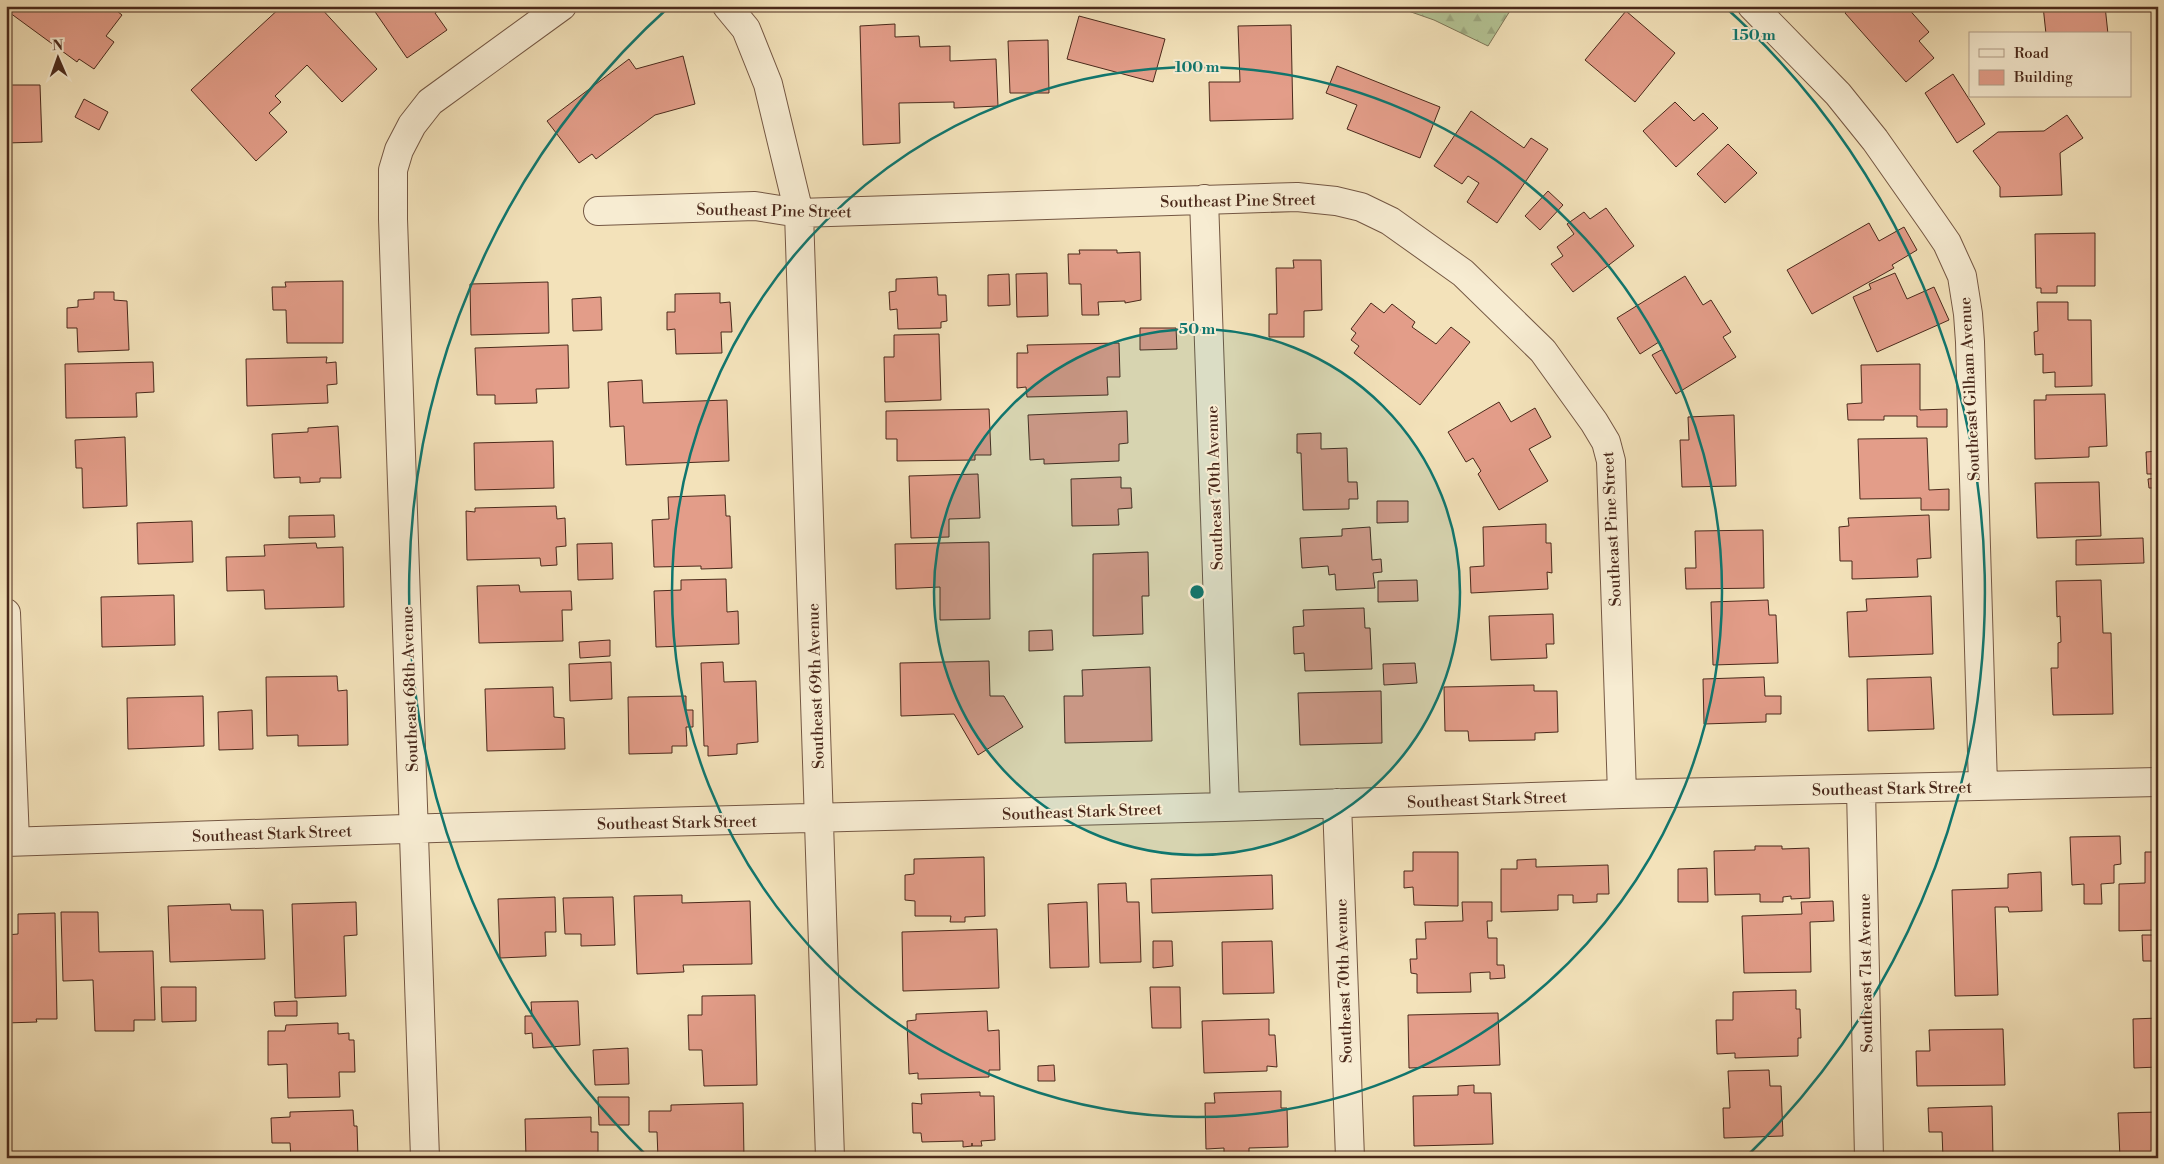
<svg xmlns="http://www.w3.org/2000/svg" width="2164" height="1164" viewBox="0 0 2164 1164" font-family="'Libre Bodoni',serif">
	<defs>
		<pattern id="forest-firs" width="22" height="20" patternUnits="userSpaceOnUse" patternTransform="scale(1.25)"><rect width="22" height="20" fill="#b4c495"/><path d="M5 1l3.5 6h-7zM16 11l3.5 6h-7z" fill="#9ca880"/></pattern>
	</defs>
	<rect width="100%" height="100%" fill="#f3e2ba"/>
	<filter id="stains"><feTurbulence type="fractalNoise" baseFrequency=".004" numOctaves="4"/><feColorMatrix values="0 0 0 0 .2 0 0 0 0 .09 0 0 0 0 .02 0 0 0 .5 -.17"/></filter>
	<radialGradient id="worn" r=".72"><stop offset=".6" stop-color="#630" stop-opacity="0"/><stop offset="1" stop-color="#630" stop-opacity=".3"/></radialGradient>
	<path fill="url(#forest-firs)" stroke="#7f7658" d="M1394,6H1513L1488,46L1434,20Z"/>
	<path fill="#e39d89" stroke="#4a291b" d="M6,6H121L117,11L122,15L106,36L114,42L94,69L79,59L77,62L6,10Z
		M282,6H319L377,69L342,102L307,65L275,96L281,102L269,113L287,132L256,161L191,90Z
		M371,6H445L435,13L447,30L407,58Z
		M1852,6H1906L1929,32L1919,41L1934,58L1906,82L1845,13Z
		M2043,6H2105L2108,34H2046Z
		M1626,11L1675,53L1635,102L1585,60Z
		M1079,16L1165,39L1153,82L1067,59Z
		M895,24V37L919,36L920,47L950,46V61L996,59L998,106L954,108V102L899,103L900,143L863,145L860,26Z
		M1291,25L1293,119L1210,121L1209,82H1240L1238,26Z
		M1048,40L1049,93H1010L1008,41Z
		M683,56L695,104L655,115L596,159L592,154L579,163L547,121L629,59L636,69Z
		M1337,66L1440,107L1420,158L1347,129L1357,105L1326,93Z
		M1953,74L1985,124L1957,143L1925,93Z
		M6,85H40L42,142L6,143Z
		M84,99L108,112L99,130L75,117Z
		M1675,102L1694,121L1703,113L1718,128L1676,167L1643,131Z
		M1471,111L1524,148L1531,138L1548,149L1497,223L1467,202L1479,183L1468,176L1462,184L1434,166Z
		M2067,115L2083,138L2060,153L2062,195L2000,197V187L1973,151L1998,132L2044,131Z
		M1728,144L1757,173L1725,203L1697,174Z
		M1548,191L1563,205L1540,230L1525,216Z
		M1606,208L1634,246L1573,292L1551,264L1563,256L1557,247L1574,234L1567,224L1584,212L1590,219Z
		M1869,223L1879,241L1904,227L1917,250L1892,265L1894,268L1812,314L1787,270Z
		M2095,233V286H2057V293H2041V288H2036L2035,234Z
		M1079,250H1117V253L1140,252L1141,300L1125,303V301L1098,302L1099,315H1082L1081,284H1069L1068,254H1080Z
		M1293,260H1321L1322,310L1304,311V337H1269V314H1277L1276,268H1294Z
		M1047,273L1048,316L1017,317L1016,274Z
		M1895,273L1907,299L1934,287L1949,320L1877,352L1853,297L1871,289L1869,284Z
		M1009,274L1010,305L988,306V275Z
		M1685,276L1703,305L1711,300L1731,332L1723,337L1736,357L1676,394L1652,355L1663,349L1659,342L1640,354L1617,318Z
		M937,277L938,295H946L947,321L941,322V328L898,329L897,309L890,310L889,292L896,291V279Z
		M343,281V343H287L286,310H273L272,287H286L285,282Z
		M548,282L549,333L471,335L470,284Z
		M94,292H114V300L127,301L129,350L78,352L77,328H67V308L78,307V300L94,299Z
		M720,293V303L730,302L732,332H721L722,353L676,354L675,329L667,330V312H675V294Z
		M601,297L602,330L573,331L572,299Z
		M2037,302H2068V320H2091L2092,386L2055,387V372L2043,373V354L2035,355L2034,332L2038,331Z
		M1371,303L1384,313L1392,304L1415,322L1412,327L1436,344L1451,327L1470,342L1420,405L1354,353L1359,346L1351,340L1356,333L1351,329Z
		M1140,328H1176L1177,349L1140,350Z
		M939,334L941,400L885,402L884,357H894V335Z
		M1119,343L1120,377H1107L1108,395L1027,397L1026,387L1017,388V353H1028L1027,345Z
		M568,345L569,388L536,389L537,403L495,404V395H477L475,348Z
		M327,357L326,363L336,362L337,384L327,385L328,403L247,406L246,359Z
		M153,362L154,392L136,393L137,417L66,418L65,364Z
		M1920,364V410L1947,409V427H1917V416H1884V420H1848L1847,404L1862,403L1861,365Z
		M642,380L643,403L727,400L729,461L626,465L624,426L610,427L608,382Z
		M2105,394L2107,446L2089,447V457L2035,459L2034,400H2046V395Z
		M1499,402L1511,422L1535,408L1551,437L1529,449L1548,481L1499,510L1478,474L1481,471L1473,458L1466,462L1448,432Z
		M989,409L991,455H975V460L897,461V439H886V411Z
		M1127,411L1128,443L1119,444V461L1044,464V459L1030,460L1028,415Z
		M1734,415L1736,486L1682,487L1680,440H1689L1688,417Z
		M338,426L341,478H320V482L300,483V477L274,478L272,434L308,432V428Z
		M1321,433V449L1347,448L1348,482H1357L1358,499H1349V509L1303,510L1301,453H1297V434Z
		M125,437L127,506L83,508L82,468H76L75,440Z
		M1927,438L1929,490L1949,489V510H1921V498L1860,499L1858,439Z
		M553,441L554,488L475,490L474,443Z
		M2158,451V474H2147L2146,452Z
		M978,474L980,518L949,519V537L911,538L909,476Z
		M1121,477V488H1131L1132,508L1118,509L1119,525L1072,526L1071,479Z
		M2158,478V488H2149L2148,479Z
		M2099,482L2101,536L2037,538L2035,483Z
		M725,495L726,516H730L732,568L701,569V566L654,567L652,520L669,519L668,497Z
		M1377,501H1408V522L1377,523Z
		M556,506L557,519L565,518L566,546L556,547L557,565L541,566L540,558L467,560L466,511L475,512V508Z
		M334,515L335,537L289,538V516Z
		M1929,515L1931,558L1917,559L1918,577L1852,579V561H1840L1839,527L1849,526L1848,518Z
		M192,521L193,562L138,564L137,523Z
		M1546,524V543H1551L1552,573L1547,572L1548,589L1471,593L1470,567L1484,566L1483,527Z
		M1370,527L1372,560L1381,559L1382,572L1373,573L1375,588L1336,590L1335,574L1329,575L1328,566L1302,568L1300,538L1342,536V529Z
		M1763,530L1764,588L1686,589L1685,568H1696L1695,531Z
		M2143,538L2144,563L2076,565V540Z
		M989,542L990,619L940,620V587L896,589L895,544Z
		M316,543L317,548L343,547L344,607L265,609L264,590L227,591L226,557L265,556L264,545Z
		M612,543L613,579L578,580L577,544Z
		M1148,552L1149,596H1142L1143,634L1093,636V554Z
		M726,579L727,612L738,611L739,644L656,647L654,591L681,590V580Z
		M1417,580L1418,601L1378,602V581Z
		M2101,580L2103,633H2111L2113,714L2053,715L2051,668H2058V643L2061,642L2060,616L2057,617L2056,581Z
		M519,585L520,592L571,591L572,610H562L563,641L479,643L477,586Z
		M174,595L175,645L102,647L101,597Z
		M1931,596L1933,654L1849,657L1847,612L1867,611L1866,599Z
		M1768,600L1769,615H1776L1778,663L1713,665L1711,602Z
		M1364,608L1365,628H1370L1372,669L1305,671L1304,653L1294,654L1293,627L1304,626L1303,610Z
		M1553,614L1554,644H1546L1547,658L1491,660L1489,616Z
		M1052,630L1053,650L1029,651V631Z
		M610,640V656L580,658L579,642Z
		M989,661L990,696H1004L1023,727L978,755L954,714L901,716L900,663Z
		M611,662L612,699L570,701L569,664Z
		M723,662L724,682L756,681L758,742L737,744V754L708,756V746H704L701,663Z
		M1415,663L1417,683L1384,685L1383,664Z
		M1150,667L1152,741L1065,743L1064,696H1083L1082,670Z
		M337,676L338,691L347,690L348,745L298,746V735L267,736L266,677Z
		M1764,677L1765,696H1781V714H1766V722L1704,724L1703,679Z
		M1931,677L1934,729L1868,731L1867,679Z
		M1534,685V691H1557L1558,732L1535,733V740L1469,741L1468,731H1445L1444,687Z
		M553,687L554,717L564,718L565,749L487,751L485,689Z
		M1381,691L1382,743L1300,745L1298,693Z
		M203,696L204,746L128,749L127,698Z
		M686,696V710H693V727H686L687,746H672V753L629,754L628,697Z
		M252,710L253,749L219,750L218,712Z
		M2120,836L2121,864L2114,865V883L2101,884L2102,904H2084V884L2072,885L2070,837Z
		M1755,846H1782V849L1809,848L1810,898L1791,899V896L1783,897V902H1760V894L1715,895L1714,851L1755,850Z
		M1413,852H1458V906L1414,905L1413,887L1404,888V871H1413Z
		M2145,852H2158L2157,930L2119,931V884L2145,883Z
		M984,857L985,916L965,917V922H950L951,916H915V901L905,900V875L914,874V859Z
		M1536,859V867L1608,865L1609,894H1597V902L1573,903V895H1558V910L1501,912V869H1517V860Z
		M1707,868L1708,902H1678V869Z
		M2041,872L2042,911L2009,912L2008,907H1995L1998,995L1955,996L1952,890L2008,888V874Z
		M1272,875L1273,909L1152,913L1151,879Z
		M1126,883L1127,902H1139L1141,962L1100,963L1098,884Z
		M682,895V903L750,901L752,964L683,965L684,972L637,974L634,896Z
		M555,897L556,932H545L546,956L500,958L498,899Z
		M613,897L615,945L581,946V934H565L563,898Z
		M1833,901L1834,921L1810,922L1811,972L1744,973L1742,916L1802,914L1801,902Z
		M356,902L357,935L344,936L346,996L295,998L292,904Z
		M1087,902L1089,967L1050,968L1048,904Z
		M1462,902H1492V921H1487L1488,938H1497V965H1504L1505,978L1490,979V972L1470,973L1471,992L1417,993V974L1411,973L1410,959H1417L1416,939H1426L1425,922L1463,921Z
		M230,904L231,910H263L265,959L170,962L168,906Z
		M61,912H98L99,952L153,951L155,1020H134V1031H95L93,980L63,981Z
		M55,913L57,1019H36L37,1022L6,1023V935L18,934V914Z
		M997,929L999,988L903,991L902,932Z
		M2142,935H2158V961H2143Z
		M1153,941H1172L1173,966L1153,968Z
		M1272,941L1274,993L1223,994L1222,942Z
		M161,987H196V1021L162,1022Z
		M1150,987H1180L1181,1028H1152Z
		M1796,990V1009H1800L1801,1038H1798V1056L1735,1058V1053L1717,1054L1716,1020H1733V992Z
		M755,995L757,1085L704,1086L702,1050H689L688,1015H702V996Z
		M297,1001V1016H275L274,1002Z
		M578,1001L580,1045L533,1048L532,1033L525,1034V1016H532L531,1002Z
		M987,1011L988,1031L999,1030L1000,1070H989V1077L918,1079V1073L909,1074L907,1021L916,1020V1014Z
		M1498,1013L1500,1065L1409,1068L1408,1015Z
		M2158,1018V1067L2134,1068L2133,1019Z
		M1269,1019V1035H1275L1277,1067L1267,1066V1071L1204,1073L1202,1021Z
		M338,1023V1034L349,1033V1040H354L355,1072H339L340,1097L288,1098L287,1064L268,1065V1031H285L286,1025Z
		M2003,1029L2005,1085L1917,1086L1916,1051H1930L1929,1030Z
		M628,1048L629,1084L595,1085L593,1050Z
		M1054,1065L1055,1081H1038V1066Z
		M1769,1070L1770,1086H1781L1783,1136L1724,1138L1723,1108H1730L1728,1071Z
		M1474,1085V1093H1491L1493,1144L1414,1146L1413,1096L1458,1095V1086Z
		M1281,1091V1108H1287L1288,1147L1249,1148V1154H1224V1148L1206,1149L1205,1103H1215L1214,1093Z
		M980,1092V1096H994L995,1140L981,1141L982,1146H972V1143V1146L963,1147V1141L922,1142L921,1133H913L912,1103L922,1104L921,1094Z
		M598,1097H629V1125H599Z
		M743,1103L744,1158H658L657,1132H649V1111H671V1105Z
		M1992,1106L1993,1158H1943L1942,1132H1929L1928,1108Z
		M353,1110L354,1126H357L358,1157L291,1158L290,1143H272L271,1118L290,1117V1112Z
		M2158,1112V1158H2120L2118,1113Z
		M591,1117V1132H598V1158H526L525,1119Z
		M1738,1156H1789V1158H1738Z"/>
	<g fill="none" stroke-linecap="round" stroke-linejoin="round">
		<g stroke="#745743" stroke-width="30">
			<path id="minor" d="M727,6L746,29L768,84L799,213L830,1158
				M1752,6L1838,94L1875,140L1934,224L1947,243L1962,276L1968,314L1970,342L1983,786
				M1204,199L1225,807
				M598,211L755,206L799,213L1297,197L1336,201L1361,207L1390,221L1463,273L1543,351L1594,422L1606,442L1611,461L1622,794
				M6,613L15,841
				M1861,789L1869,1158
				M1337,803L1350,1158
				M6,842L436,828L1225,807L1622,794L2158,782
				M425,1158L393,219V170L399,150L412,125L430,102L562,6"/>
		</g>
		<use href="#minor" stroke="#f7ecd2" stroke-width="28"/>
	</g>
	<circle cx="1197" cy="592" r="263" fill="#0f766e" fill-opacity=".12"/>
	<g fill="none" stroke="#0f766e" stroke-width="2.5">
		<circle cx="1197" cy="592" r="263"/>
		<circle cx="1197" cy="592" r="525"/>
		<path d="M645 1154A788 788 0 0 1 670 6M1724 6A788 788 0 0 1 1749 1154"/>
	</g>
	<g text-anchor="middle" stroke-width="4" stroke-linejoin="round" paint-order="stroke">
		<g font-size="16" fill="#4a291b" stroke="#f7ecd2">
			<text transform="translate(1238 200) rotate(-1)" y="6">Southeast Pine Street</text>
			<text transform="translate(774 210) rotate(1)" y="6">Southeast Pine Street</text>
			<text transform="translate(1969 389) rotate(-93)" y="6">Southeast Gilham Avenue</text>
			<text transform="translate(1214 488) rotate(-92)" y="6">Southeast 70th Avenue</text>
			<text transform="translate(1611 529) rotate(-93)" y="6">Southeast Pine Street</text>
			<text transform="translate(815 686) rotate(-92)" y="6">Southeast 69th Avenue</text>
			<text transform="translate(409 689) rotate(-92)" y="6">Southeast 68th Avenue</text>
			<text transform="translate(1892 788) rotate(-1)" y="6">Southeast Stark Street</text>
			<text transform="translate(1487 799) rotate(-2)" y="6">Southeast Stark Street</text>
			<text transform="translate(1082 811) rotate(-2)" y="6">Southeast Stark Street</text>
			<text transform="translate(677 822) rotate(-1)" y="6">Southeast Stark Street</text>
			<text transform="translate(272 833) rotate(-2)" y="6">Southeast Stark Street</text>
			<text transform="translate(1865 973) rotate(-91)" y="6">Southeast 71st Avenue</text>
			<text transform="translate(1343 981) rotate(-92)" y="6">Southeast 70th Avenue</text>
		</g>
	</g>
	<circle cx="1197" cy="592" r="8" fill="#0f766e" stroke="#f7ecd2" stroke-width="2.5"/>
	<g font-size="15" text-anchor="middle" font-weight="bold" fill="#0f766e" stroke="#f7ecd2" stroke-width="4" stroke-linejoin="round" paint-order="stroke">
		<text x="1754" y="40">150 m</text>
		<text x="1197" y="72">100 m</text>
		<text x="1197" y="334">50 m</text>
	</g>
	<rect width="2164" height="1164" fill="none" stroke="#f3e2ba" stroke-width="25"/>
	<rect x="8" y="8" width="2149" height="1149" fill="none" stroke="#4a291b" stroke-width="2.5"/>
	<rect x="12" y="12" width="2139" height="1139" fill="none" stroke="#4a291b"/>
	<rect x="1969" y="32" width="162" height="65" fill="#f7ecd2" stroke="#b29e89"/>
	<rect x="1979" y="49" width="25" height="8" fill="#f7ecd2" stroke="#b29e89"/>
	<text x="2014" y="58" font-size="15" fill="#4a291b">Road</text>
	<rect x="1979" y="70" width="25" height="15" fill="#e39d89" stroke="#b29e89"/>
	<text x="2014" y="82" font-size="15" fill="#4a291b">Building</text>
	<g transform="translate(58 58) rotate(358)" stroke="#f7ecd2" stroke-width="4" paint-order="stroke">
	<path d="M0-4L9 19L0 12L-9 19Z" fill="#4a291b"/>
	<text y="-8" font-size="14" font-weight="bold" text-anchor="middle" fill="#4a291b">N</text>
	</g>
	<rect width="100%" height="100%" filter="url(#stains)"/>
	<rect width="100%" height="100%" fill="url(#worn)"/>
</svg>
